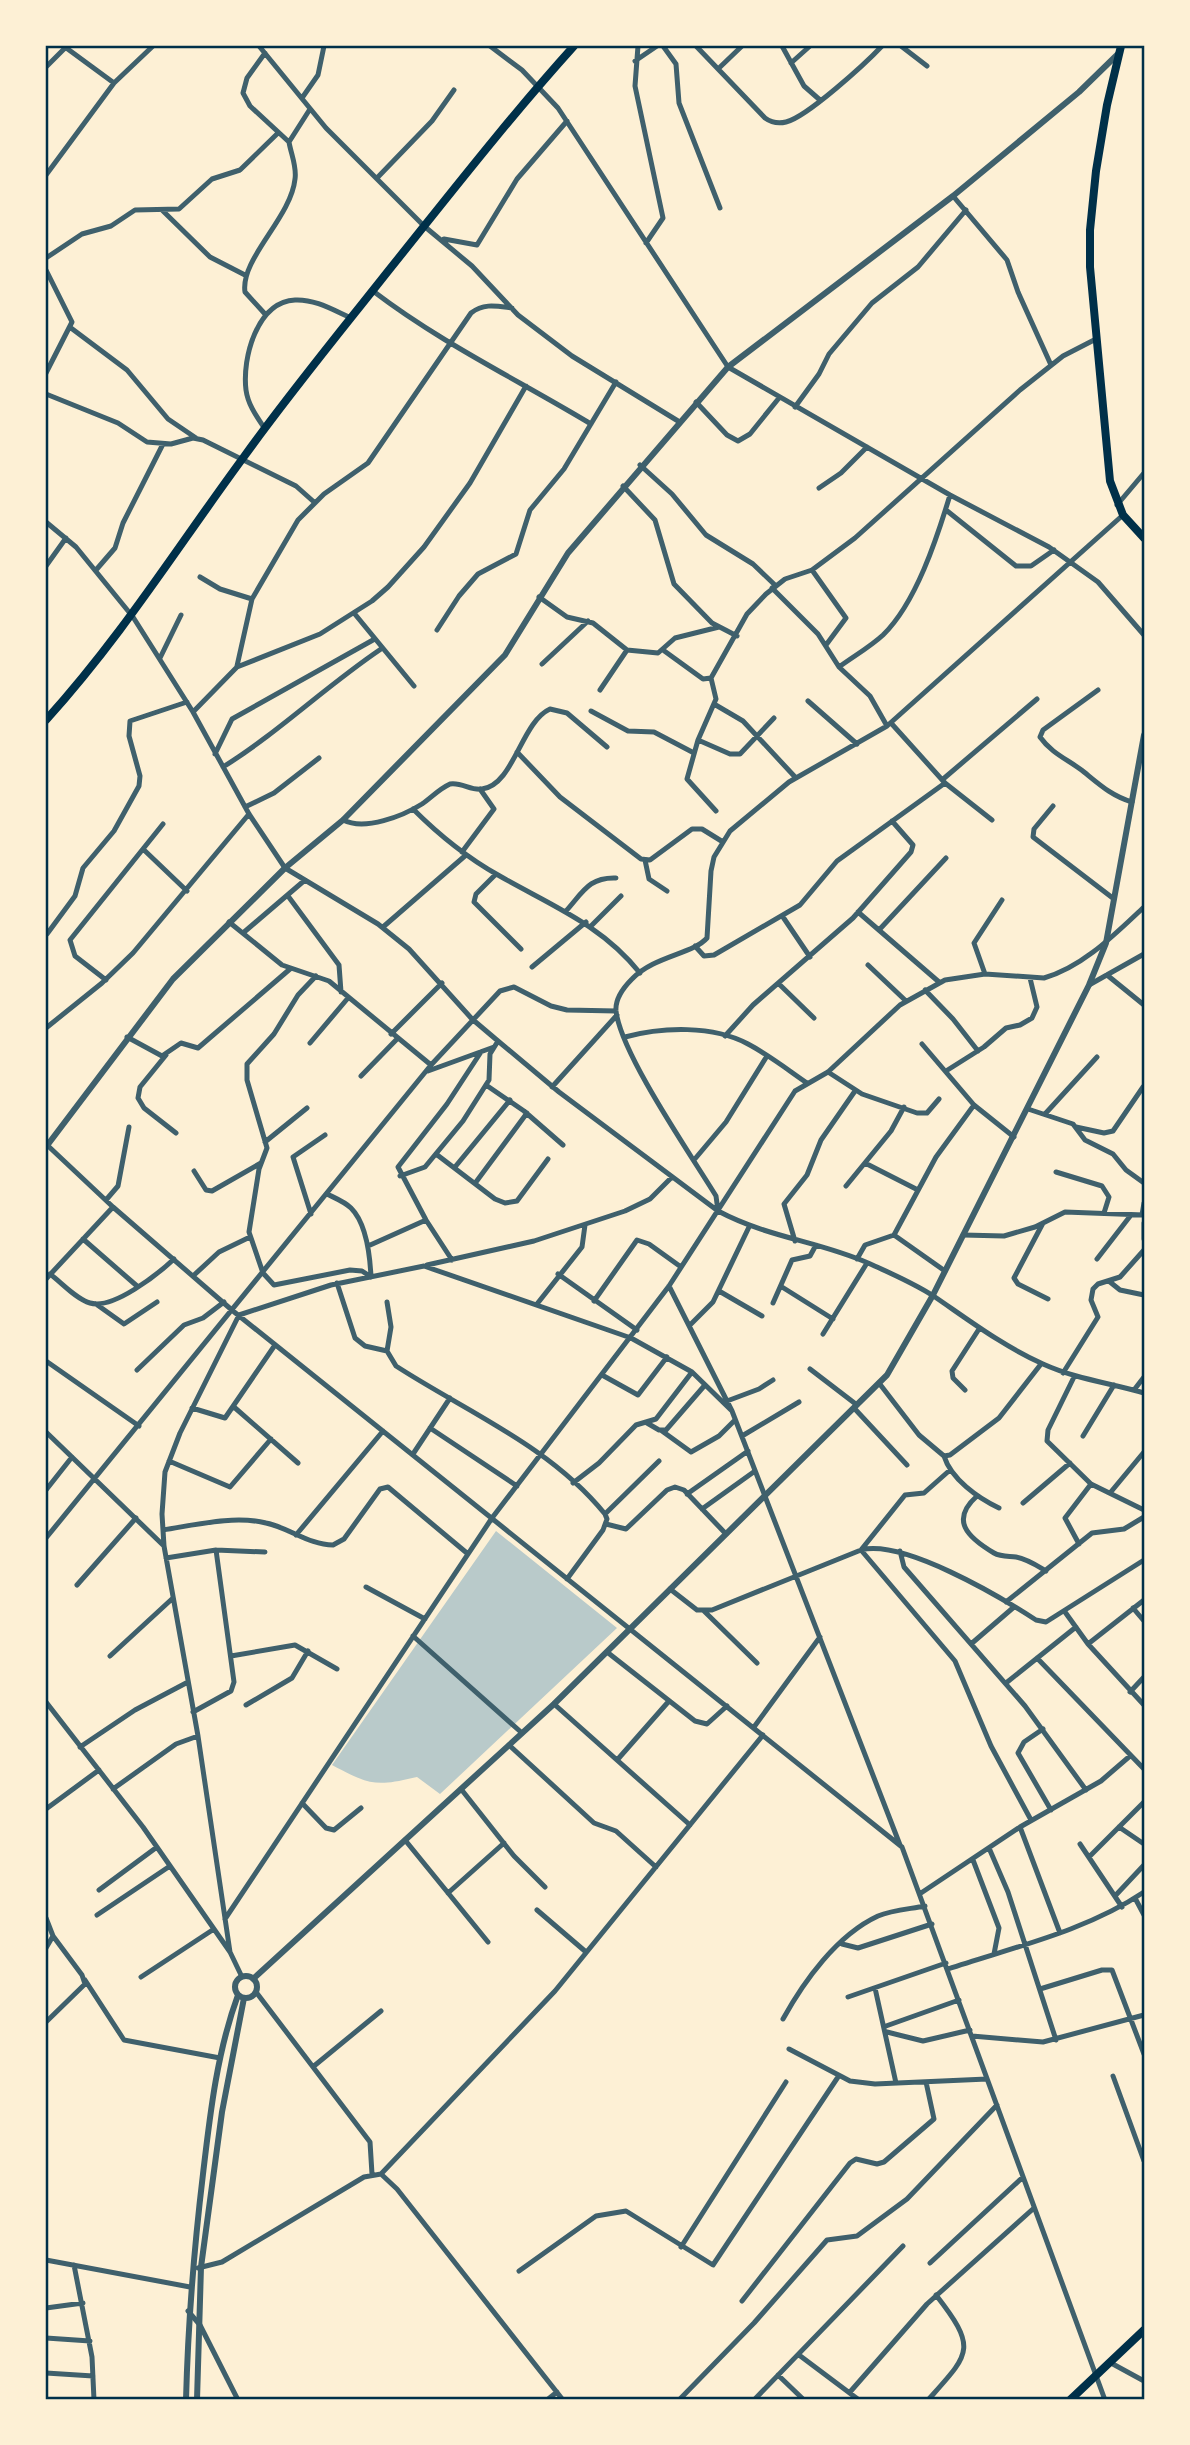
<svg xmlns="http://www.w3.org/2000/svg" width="1190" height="2445" viewBox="0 0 1190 2445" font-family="'Zilla Slab',serif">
	<rect width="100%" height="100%" fill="#fdf0d5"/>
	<path fill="#b9caca" d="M496,1531L617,1628L440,1794L417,1777C375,1787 370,1785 332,1765Z"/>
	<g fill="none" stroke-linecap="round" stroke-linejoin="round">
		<path stroke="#3f606c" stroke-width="5" d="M259,46L326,128L424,226L472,266L518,315L572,356L678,421
			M490,46L522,70L558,108L728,367L950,495L1049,547L1098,582L1144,635
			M638,46L635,86L663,218L646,243
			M663,46L676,64L679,103L720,208
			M696,46L765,118C772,123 778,124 786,122C807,117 866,63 882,46
			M782,46L804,86L820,100
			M901,46L927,66
			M65,47L114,83
			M265,53L247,78L243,93L250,106L289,142
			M635,61L657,46
			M791,63L810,46
			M46,67L67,46
			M718,69L742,46
			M302,98L318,75L324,46
			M46,175L114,83L153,46
			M377,178L432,121L454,90
			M953,196L1007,260L1018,292L1051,365
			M163,211L210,257L245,275
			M444,239L477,245L517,179L567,121
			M46,258L82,234L111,226L135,210L179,209L212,179L240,170L278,133
			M46,270L72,322L46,373
			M373,291C441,343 518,380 591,424
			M265,314L245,292C240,259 291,218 295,179C297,167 291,154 289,142L310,109
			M71,328L127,370L168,419L196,438
			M46,394L118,423L147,442L171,444L193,438L203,440L296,486L314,502
			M696,402L727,435L738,441L750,434L779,398
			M795,407L819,374L829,354L872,303L918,267L966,210
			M265,429C257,417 248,405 246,390C242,358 257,302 295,300C315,299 333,310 351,318
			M640,465L672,494L706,535L753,564L776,586
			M623,486L655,520L674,584L712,623L737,636
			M819,488L841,473L867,447
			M1117,505L1144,473
			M946,510L1016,566H1031L1054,550
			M1123,515L887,726L789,782L730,831L714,857L711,871L707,938C693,954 654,956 632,979C624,987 615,999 616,1011C621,1054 691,1155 716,1196L718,1211C769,1238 818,1241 868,1263C890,1273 914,1283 935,1297C970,1321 1003,1346 1043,1364C1076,1379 1110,1383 1144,1393
			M46,522L76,547L133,617L193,712L249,814L285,868L378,924L409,949L472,1019L498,1041L559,1092L718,1211
			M46,566L66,538
			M96,570L115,548L123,523L163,444
			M812,570L846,618L826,645
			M200,577L220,589L252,599
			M772,588L818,634L839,667L870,696L887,726
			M539,597L567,617L593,623L627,650L658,653L675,638L719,627
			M354,613L414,686
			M437,630L459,596L478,574L516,554L530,510L564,469L616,382
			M663,650L703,679L711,678L747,614L766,594L785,579L812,570L855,538L1020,390L1063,356L1096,339
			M160,658L181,615
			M542,664L588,621
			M237,666L252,599L298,520L324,494L368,463L471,313C484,303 496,306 512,308
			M839,667C854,656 870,647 883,635C916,603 937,538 950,495
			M711,678L716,699L698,740L687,779L716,811
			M600,690L627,650
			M1098,690L1043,730L1040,737C1052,754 1069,760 1084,772C1100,785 1112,796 1132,802
			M808,701L857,744
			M714,704L743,721L796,778
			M591,711L628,731L654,732L694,753
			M193,712L237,667L320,634L372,601L388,587L424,547L470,483L526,386
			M891,723L945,783L992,820
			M698,740L730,754H740L774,718
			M517,752L560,797L641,859L650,860L692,829H702L723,842
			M215,754L232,719L373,640
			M223,767C279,732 326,686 381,649
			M942,780L1037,699
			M1053,806L1034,829L1033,837L1114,899
			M245,807L274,793L319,758
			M413,809C439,835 466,857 498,875C550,905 601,924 640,973
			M343,820C365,831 403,816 422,804C432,797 439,789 450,784C462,782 471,791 482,789C514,785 521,722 550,709L567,713L607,747
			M143,849L187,891
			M462,852L494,809L480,789
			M645,860L649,879L667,891
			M496,874L476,894L474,902L521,949
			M288,896L339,965L341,992
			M566,911C583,892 589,877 616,878
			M858,912L939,982
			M783,917L810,957
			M229,922L282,965L329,981L431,1065
			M591,926L621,896
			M383,927L466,855
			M879,930L946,858
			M243,933L305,880
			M47,934L75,896L83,868L114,831L139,786L140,776L129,736L130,721L187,702
			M695,946L704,956L714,955L800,905L837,861L945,783
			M868,965L906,1001
			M532,967L586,922
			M985,974L974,943L1002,900
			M1107,975L1144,1005
			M316,976L298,995L274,1034L247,1064V1080L267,1148L259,1169L249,1232L263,1273L274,1285L350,1270L362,1271L371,1277
			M106,980L75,956L70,940L163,824
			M779,984L814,1018
			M1089,985L1144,954
			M925,990L953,1019L978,1051
			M46,1028L102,983L133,953L249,814
			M391,1034L442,983
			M725,1036L753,1005L853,918L911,852L913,845L892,821
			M127,1037L162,1056L181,1043L198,1048L290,969
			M625,1037C662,1027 713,1025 748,1044C769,1055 788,1070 807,1083
			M310,1043L348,998
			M922,1044L974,1105L1014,1137
			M166,1055L140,1087L138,1098L144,1108L176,1133
			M428,1071L494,1047
			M946,1071L984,1047L1006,1028L1020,1025L1032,1018L1037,1007L1030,978
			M828,1072L862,1094L917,1113H927L939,1099
			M361,1076L397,1039
			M486,1085L524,1111L563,1145
			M552,1087L617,1015
			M1028,1109L1073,1124L1085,1140L1113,1154L1126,1170L1144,1183
			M1045,1114L1097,1057
			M1076,1127L1104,1133L1113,1131L1143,1087
			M265,1142L307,1108
			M46,1144L113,1207L233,1311L902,1847L1105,2400
			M436,1154L495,1199L505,1203L517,1201L548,1159
			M694,1160L726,1122L767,1056
			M865,1163L918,1190
			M455,1167L510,1100
			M194,1171L206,1190L212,1191L261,1163
			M1056,1172L1102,1186L1109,1197L1104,1213
			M400,1176L425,1167L463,1121L489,1080L490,1054L498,1041
			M476,1182L527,1113
			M846,1186L891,1131L904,1107
			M327,1194C335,1198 345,1202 351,1208C367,1224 370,1256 371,1277
			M106,1200L118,1186L129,1127
			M311,1214L293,1157L325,1135
			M1142,1215L1144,1203
			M1043,1223L1014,1278L1018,1284L1048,1299
			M1144,1223V1239
			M894,1235L945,1271
			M963,1235L1004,1236L1035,1227L1065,1212L1144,1215
			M83,1239L137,1286
			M795,1241L784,1204L807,1175L821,1140L855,1091
			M368,1246L426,1220
			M857,1259L865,1245L894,1235L936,1157L974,1105
			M1097,1259L1131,1215
			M452,1260L426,1220L398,1167L447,1104L481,1052
			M427,1265L534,1241L625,1211L650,1199L672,1177
			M50,1274C62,1283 76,1299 90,1303C113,1310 158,1274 174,1259
			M558,1274L637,1330
			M193,1276L219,1252L250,1237
			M46,1279L113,1207
			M1110,1282L1120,1290L1144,1295
			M337,1283L355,1338L365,1346L387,1351L396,1366C467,1412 550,1446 605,1514L607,1519L603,1530L567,1579
			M669,1286L732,1411L900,1845
			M782,1287L833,1319
			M719,1291L762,1316
			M594,1301L637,1240L649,1244L681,1267
			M773,1303L792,1260L810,1256L816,1245
			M96,1304L124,1324L157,1302
			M537,1304L582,1247L585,1225
			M690,1325L713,1302L749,1227
			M823,1334L867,1263
			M387,1351L391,1327L387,1302
			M46,1361L139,1426
			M810,1369L857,1405
			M137,1370L184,1325L203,1318L224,1302
			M1063,1373L1098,1317L1091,1300L1093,1289L1098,1284L1120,1277L1144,1250
			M602,1375L638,1395L667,1357
			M1074,1377L1048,1430L1047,1441L1091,1484L1144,1510
			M879,1383L919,1435L944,1456L950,1455L999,1418L1041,1364
			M965,1390L953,1378L952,1371L979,1329
			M1134,1390L1144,1377
			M727,1401L759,1389L773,1380
			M234,1407L298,1463
			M192,1408L225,1418L275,1345
			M854,1408L907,1465
			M647,1423L659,1430H666L705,1385
			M430,1428L517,1486
			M662,1431L691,1452L719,1436L735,1420
			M46,1432L164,1546
			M742,1436L799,1402
			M1083,1436L1114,1385
			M413,1454L450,1398
			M944,1456C951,1479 978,1498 999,1508
			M169,1461L230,1487L271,1439
			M950,1470L924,1493L905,1495L861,1550L955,1661L991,1746L1031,1820
			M573,1483L599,1463L636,1425L656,1419L692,1372
			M46,1490L72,1457
			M1110,1493L1144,1452
			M687,1494L748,1451
			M977,1496C950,1520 967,1537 994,1553C1001,1557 1009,1556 1016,1557C1027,1559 1036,1565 1046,1571
			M1023,1503L1070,1463
			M702,1509L755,1471
			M605,1514L659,1461
			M606,1524L626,1529L667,1490L675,1487L684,1490L726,1534
			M163,1530C195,1525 234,1515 266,1523C290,1528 309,1545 333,1545L344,1539L380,1489L388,1487L468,1554
			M296,1535L383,1431
			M46,1538L431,1065L500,991L514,987L551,1006L567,1010L616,1011
			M1079,1544L1065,1518L1091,1484
			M900,1551L904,1567L1025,1706L1086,1790
			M166,1558L216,1550L265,1552
			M77,1585L136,1518
			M366,1587L425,1619
			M670,1589L697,1610H712L861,1550C903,1539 999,1596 1036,1620L1046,1622L1144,1560
			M1006,1602L1092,1533L1124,1529L1144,1517
			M1133,1608L1144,1621
			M704,1611L757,1663
			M1065,1612L1088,1644L1144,1705
			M413,1636L522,1733
			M971,1644L1014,1607
			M1088,1644L1144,1600
			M607,1652L695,1721L707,1724L727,1706
			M110,1656L173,1598
			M231,1656L295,1645L337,1669
			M1037,1658L1144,1769
			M1006,1683L1076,1627
			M1130,1692L1144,1677
			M46,1702L143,1827L230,1952L242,1977
			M554,1704L690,1825
			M246,1705L292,1678L308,1651
			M193,1712L231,1691L234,1682L216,1550
			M754,1727L820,1637
			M1043,1729L1024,1742L1018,1753L1051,1810
			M509,1745L594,1823L616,1831L656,1867
			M80,1747L135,1710L188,1682
			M618,1759L669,1701
			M113,1789L176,1744L198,1736
			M461,1789L514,1856L545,1887
			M302,1803L326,1828L334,1830L361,1808
			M46,1809L99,1770
			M1020,1827L1060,1933
			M1119,1827L1144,1844
			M405,1840L488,1942
			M1080,1844L1122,1907
			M989,1848L1008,1892L1056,2040
			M1089,1857L1144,1802
			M973,1860L999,1928L994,1954
			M99,1890L157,1847
			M448,1893L504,1843
			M921,1893L1020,1827L1101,1781L1130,1756
			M1115,1896L1144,1865
			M1135,1898L1144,1915
			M537,1910L586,1952
			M97,1915L170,1866
			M46,1918L53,1936L46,1948
			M225,1919L492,1518L669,1286L795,1091L828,1072L900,1005L945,980L985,974L1044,978C1083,967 1115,934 1144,907
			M842,1944L858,1948L932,1924
			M230,1952L198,1736L164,1546L162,1514L165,1472L180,1433L239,1315L331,1285L424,1266L631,1338L692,1372L732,1411
			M948,1969C1014,1947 1086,1931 1144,1892
			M141,1977L214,1929
			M85,1980L124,2040L220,2058
			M875,1988L896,2083
			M1040,1989L1102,1970H1112L1144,2054
			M256,1992L370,2142L372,2174
			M848,1997L946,1963
			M783,2019C804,1981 837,1935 878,1916C892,1910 910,1909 925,1906
			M46,2022L85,1984L82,1975L53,1936
			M886,2026L959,2000
			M887,2032L923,2041L970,2030
			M972,2036L1043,2042L1144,2015
			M789,2049L850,2081L875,2084L987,2079
			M314,2066L381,2011
			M1113,2076L1144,2161
			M381,2174L555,1991L763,1735
			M681,2247L786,2082
			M46,2260L190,2287
			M930,2263L1023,2177
			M74,2265L92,2357L94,2400
			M198,2268L222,2262L364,2177L381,2174L397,2189L563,2400
			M519,2271L596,2216L626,2211L713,2265L838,2077
			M742,2301L850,2163L856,2159L877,2164L884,2162L934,2119L926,2082
			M46,2308L83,2303
			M188,2311L200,2325L238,2400
			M46,2338L90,2341
			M799,2355L859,2400
			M1111,2363L1144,2381
			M46,2373L93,2376
			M778,2375L804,2400
			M850,2392L927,2304L1034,2208
			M547,2400L557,2392
			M679,2400L754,2323L827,2240L857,2236L907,2199L997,2105
			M754,2400L903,2246
			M928,2400C970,2353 978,2349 936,2295"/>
		<path stroke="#3f606c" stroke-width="6" d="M46,1147L173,979L285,868L343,820L505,655L568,553L728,367L953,196L1079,92L1120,52
			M235 1987a11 11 0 1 1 22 0a11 11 0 1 1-22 0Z
			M253,1979L554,1704L887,1375L933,1295L1089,985L1106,943L1144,735
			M186,2400C188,2324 194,2249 203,2174C210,2114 217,2052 238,1995
			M197,2400L201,2267L222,2112L244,1998"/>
		<path stroke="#003049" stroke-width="8" d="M1121,46L1107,105L1096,171L1090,230V267L1110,481L1123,515L1144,538
			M46,720C122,636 176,549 243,458C289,394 340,332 389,270C450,194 509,118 574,46
			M1070,2400L1144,2330"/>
	</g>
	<rect width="1190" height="2445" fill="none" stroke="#fdf0d5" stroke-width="94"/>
	<rect x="47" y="47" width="1096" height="2351" fill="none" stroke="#003049" stroke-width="2.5"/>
</svg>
